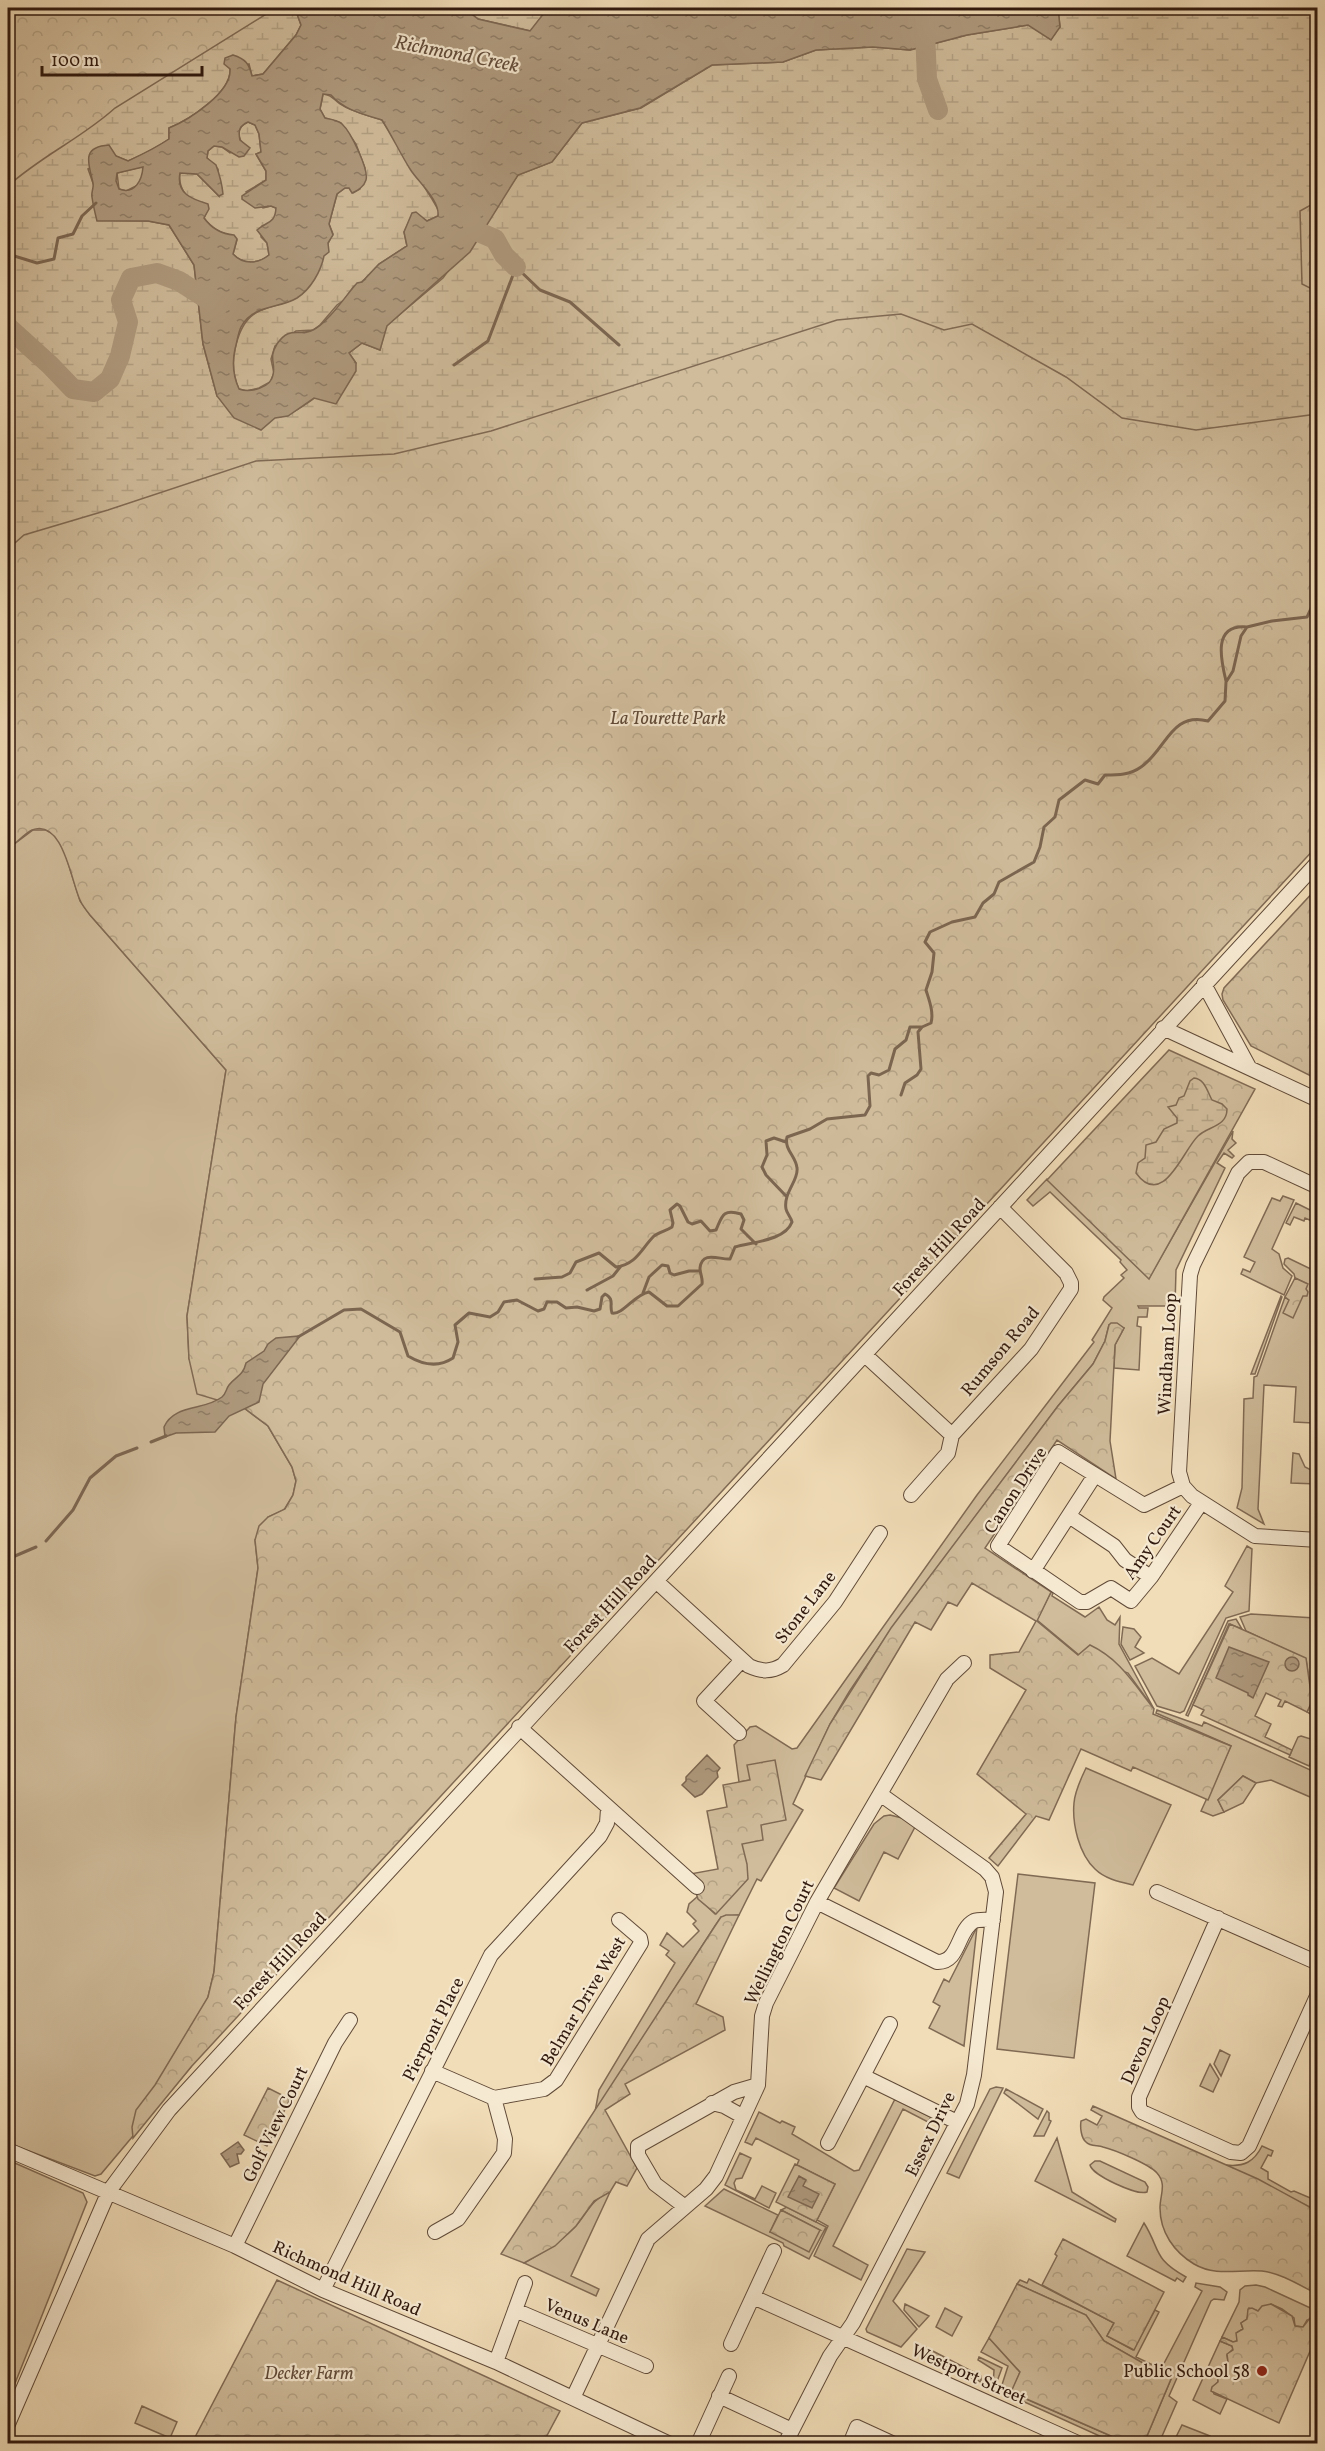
<svg xmlns="http://www.w3.org/2000/svg" width="1325" height="2451" viewBox="0 0 1325 2451" font-family="Vollkorn,serif">
	<defs>
		<pattern id="forest-crowns" width="20" height="18" patternUnits="userSpaceOnUse" patternTransform="scale(1.5)"><rect width="20" height="18" fill="#d0bc9b"/><path d="M2 6a3 3 0 1 1 6 0M12 15a3 3 0 1 1 6 0" fill="none" stroke="#b3a184"/></pattern>
		<pattern id="wetland-marsh" width="20" height="14" patternUnits="userSpaceOnUse" patternTransform="scale(1.5)"><rect width="20" height="14" fill="#d0bc9b"/><path d="M1 5h8M5 5V1M11 12h8M15 12V8" fill="none" stroke="#b3a184"/></pattern>
		<pattern id="water-ripples" width="26" height="14" patternUnits="userSpaceOnUse" patternTransform="scale(1.5)"><rect width="26" height="14" fill="#af9a7e"/><path d="M2 4q2-2 4 0t4 0M15 11q2-2 4 0t4 0" fill="none" stroke="#8f7d66"/></pattern>
	</defs>
	<rect width="100%" height="100%" fill="#f1ddb8"/>
	<filter id="stains"><feTurbulence type="fractalNoise" baseFrequency=".00333" numOctaves="4"/><feColorMatrix values="0 0 0 0 .2 0 0 0 0 .09 0 0 0 0 .02 0 0 0 .5 -.17"/></filter>
	<radialGradient id="worn" r=".72"><stop offset=".6" stop-color="#630" stop-opacity="0"/><stop offset="1" stop-color="#630" stop-opacity=".3"/></radialGradient>
	<path fill="#d0bc9b" stroke="#806a54" stroke-width="1.5" d="M33,830H46L56,836L65,853L80,901L90,915L226,1070L187,1316L189,1359L244,1408L268,1426L292,1467L296,1481L293,1495L284,1510L268,1517L255,1540L258,1568L236,1717L214,1972L194,2055L191,2067L101,2174L95,2176L8,2143V882L13,845Z
		M1233,1131L1232,1139L1236,1143L1228,1150L1234,1156L1232,1158L1224,1153L1217,1163L1225,1168L1176,1270L1175,1306H1138L1139,1308H1148L1147,1317H1138L1137,1326L1141,1327L1139,1370L1114,1368L1115,1345L1124,1328L1109,1325L1105,1341L1093,1364L1058,1406L892,1628L849,1692L830,1724L793,1804L803,1810L761,1881L757,1879L739,1915L721,1917L715,1926L595,2112L599,2090L675,1963L666,1955L669,1951L660,1945L667,1933L683,1947L699,1931L693,1924L696,1921L687,1912L689,1904L697,1897L715,1914L742,1844L750,1780L739,1782L734,1745L750,1727L756,1726L792,1749L797,1748L977,1495L1094,1342L1092,1340L1112,1308L1103,1300L1104,1297L1124,1278L1121,1275L1127,1270L1120,1262L1121,1260L1050,1192L1033,1206L1027,1200L1047,1179L1149,1278Z
		M1283,1196L1294,1200L1272,1249L1279,1254L1283,1268L1292,1276L1284,1295L1241,1274L1243,1269L1250,1272L1255,1262L1244,1257L1272,1198L1280,1201Z
		M1296,1203L1314,1212L1317,1206V1212L1312,1221L1305,1218L1304,1221L1294,1217L1290,1225L1286,1223Z
		M1288,1258L1317,1272V1415H1314L1313,1423L1294,1422L1296,1387L1264,1385L1258,1509L1264,1524L1237,1508L1242,1488L1244,1399L1253,1398L1254,1377L1257,1376L1285,1297L1289,1300L1306,1289L1307,1284L1295,1278L1294,1274L1284,1264L1285,1259Z
		M1281,1296L1282,1297L1255,1374H1251Z
		M1293,1453L1299,1454L1305,1467L1317,1473V1484L1291,1483Z
		M1247,1546L1252,1549L1249,1611L1226,1618L1184,1711L1180,1713L1157,1706L1135,1666L1152,1658L1179,1674L1233,1592L1225,1586Z
		M1051,1592L1053,1593L1052,1596L1085,1617L1099,1607L1107,1620L1115,1625L1120,1617L1119,1644L1154,1709L1128,1673L1079,1655L1037,1620Z
		M1251,1614L1315,1618L1318,1625L1317,1718L1307,1712L1312,1701L1306,1659L1246,1631L1240,1617Z
		M1236,1619L1242,1629L1229,1624L1188,1716L1186,1715L1228,1621Z
		M1123,1627L1134,1629L1141,1637L1135,1647L1144,1653L1130,1660L1121,1644Z
		M1157,1710L1202,1726L1204,1722L1317,1773V1800L1271,1780L1256,1783L1243,1776L1218,1800L1224,1812L1213,1816L1201,1811L1231,1746L1156,1713Z
		M1301,1736L1314,1740L1317,1747L1309,1766L1289,1757L1298,1737Z
		M1086,1768L1171,1805L1133,1885C1120,1882 1105,1879 1095,1869C1079,1854 1072,1824 1074,1803C1075,1790 1081,1779 1086,1768Z
		M890,1815L902,1818L915,1827L898,1859L884,1852L859,1901L834,1888L874,1824L884,1816Z
		M1018,1874L1095,1883L1074,2058L997,2049Z
		M977,1927L964,2046L929,2028L940,2006L933,2002L944,1979L949,1982Z
		M1220,2050L1230,2055L1221,2076L1214,2064Z
		M1210,2064L1219,2079L1213,2092L1200,2086Z
		M996,2087L1003,2088L959,2178L947,2173L990,2089Z
		M1006,2089L1043,2109L1038,2119L1004,2093Z
		M895,2099L931,2117L928,2122L903,2109L833,2246L868,2265L861,2280L814,2256L828,2226L817,2220L835,2184L797,2165L799,2160L756,2138L752,2145L745,2142L759,2112L780,2123L782,2121L795,2127L792,2134L854,2171L859,2170Z
		M1047,2111L1049,2113V2120L1051,2121L1044,2136H1034Z
		M1057,2138L1072,2192L1116,2219L1115,2222L1035,2181Z
		M1262,2146L1273,2151L1271,2156L1268,2155L1261,2168L1268,2172V2179L1291,2192L1294,2191L1315,2200L1317,2196V2211L1226,2165C1244,2167 1254,2162 1262,2146Z
		M740,2153L751,2158L742,2178L736,2179L734,2183L736,2190L755,2199L762,2186L776,2193L769,2208L725,2185Z
		M8,2160L83,2193L87,2202L8,2401Z
		M1095,2161H1100L1145,2182L1148,2187L1147,2192C1137,2196 1092,2175 1090,2165Z
		M724,2189L778,2215L770,2232L820,2230L781,2210L787,2207L826,2227L809,2259L784,2246L783,2243L705,2206Z
		M610,2192L571,2276L599,2289L596,2296L524,2263C542,2253 559,2243 574,2228C587,2214 591,2199 610,2192Z
		M1144,2223C1161,2250 1152,2258 1186,2277L1183,2282L1177,2278L1175,2281L1127,2256Z
		M907,2249L925,2252L893,2301L917,2329L901,2347L867,2332L866,2329Z
		M1029,2279L1114,2323L1107,2336L1133,2350L1155,2310L1159,2312L1136,2357L1161,2369L1202,2291L1195,2287L1196,2283L1220,2287L1227,2292L1224,2300L1214,2299L1211,2301L1169,2396L1177,2402L1159,2443H1144L1171,2379L1104,2341L1086,2315L1017,2284L1020,2280L1027,2283Z
		M1256,2285L1265,2287L1317,2311V2320L1313,2318L1307,2320L1303,2327L1295,2326L1294,2318L1282,2309L1271,2304L1258,2311L1249,2308L1247,2319L1241,2323L1243,2329L1238,2332L1237,2341L1233,2342L1222,2337L1239,2302L1240,2290L1245,2286Z
		M905,2304L929,2316L919,2327L904,2310Z
		M945,2308L962,2317L952,2336L936,2327Z
		M989,2338L1020,2372L1012,2393L1127,2443H1115L1009,2395L1010,2392L1004,2389L1000,2391L1008,2366L981,2352Z
		M1220,2341L1232,2346L1233,2349L1227,2355L1228,2362L1222,2366L1223,2373L1218,2376V2382L1212,2388L1214,2394L1227,2399L1220,2414L1193,2400Z
		M925,2347L981,2376V2382L918,2355L922,2348Z
		M979,2357L1002,2368L995,2387H993L994,2370L978,2360Z
		M142,2406L177,2422L170,2438L135,2423Z
		M1182,2425L1210,2436L1207,2443H1173Z"/>
	<path fill="url(#forest-crowns)" stroke="#806a54" stroke-width="1.5" d="M8,8H305L296,11L641,108L712,65L910,50L967,35L1060,27L1058,8H1317V846L191,2067L133,2138L132,2127L136,2110L155,2085L208,1997L214,1972L236,1717L258,1568L255,1540L259,1526L268,1517L285,1509L293,1495L296,1481L292,1467L268,1426L244,1408L197,1394L189,1359L187,1316L226,1070L90,915C86,910 82,905 80,900C71,881 63,818 32,830C26,833 19,840 13,845L8,882Z
		M1317,888V1079L1251,1046L1223,1000L1222,994L1224,988Z
		M1169,1050L1255,1089L1149,1279L1047,1180Z
		M1295,1278L1308,1284L1306,1289L1308,1292L1307,1296H1303L1293,1318L1283,1313L1289,1300L1285,1297Z
		M1111,1323H1117L1124,1328L1115,1345L1110,1441L1116,1479L1057,1440L985,1548L1051,1592L1037,1621L1078,1655L1090,1645C1120,1659 1134,1684 1154,1709L1153,1714L1231,1746L1208,1800L1133,1767L1131,1771L1081,1749L1049,1820L1036,1816L998,1866L989,1858L1026,1814L977,1774L1026,1690L990,1668V1655L1019,1652L1036,1621L972,1583L957,1606L948,1602L931,1630L915,1622L821,1780L805,1776L830,1724L891,1628L1058,1406L1093,1364L1105,1341L1109,1325Z
		M1230,1624L1306,1658L1312,1701L1307,1712L1285,1701L1282,1707L1278,1706L1281,1700L1266,1693L1255,1716L1271,1724L1265,1737L1292,1750L1290,1755L1201,1715L1204,1710L1193,1705Z
		M775,1760L786,1820L761,1825L763,1840L742,1844L747,1864L748,1879L716,1914L698,1899L690,1874L718,1869L707,1811L727,1807L723,1785L750,1780L747,1765Z
		M1243,1776L1256,1783L1243,1803L1224,1812L1218,1800Z
		M726,1915H739L696,2004L723,2017L725,2030L625,2084L630,2094L605,2110L637,2168L627,2186L616,2182L610,2192L594,2201L576,2226L555,2246L524,2263L501,2254L715,1926L721,1917Z
		M268,2088L290,2099L267,2146L244,2135Z
		M1093,2106L1258,2179L1317,2211V2294C1301,2286 1281,2273 1262,2271C1239,2269 1216,2277 1194,2264C1174,2252 1160,2232 1160,2208C1160,2195 1167,2184 1157,2173C1149,2164 1115,2150 1103,2147C1098,2145 1090,2147 1086,2142C1081,2138 1080,2127 1081,2121L1086,2119L1097,2125L1102,2116L1091,2110Z
		M795,2164L835,2184L816,2222L776,2202Z
		M781,2210L820,2230L809,2252L770,2232Z
		M1063,2239L1164,2292L1134,2350L1107,2336L1114,2323L1042,2285L1057,2256L1055,2254Z
		M277,2280L560,2411L543,2443H192Z
		M1017,2284L1086,2315L1104,2341L1171,2379L1144,2443H1127L1011,2392L1020,2372L989,2338Z
		M1271,2304L1292,2316L1295,2326L1303,2327L1310,2318L1317,2320V2335L1279,2423L1211,2391L1212,2387L1218,2382V2375L1223,2372V2365L1228,2362L1227,2354L1233,2350L1232,2346L1220,2341L1222,2337L1233,2342L1237,2341L1236,2333L1243,2329L1241,2323L1247,2319L1248,2309L1252,2308L1258,2311L1262,2306Z"/>
	<path fill="url(#wetland-marsh)" stroke="#806a54" stroke-width="1.5" d="M276,8H305L296,11L301,25L296,35L263,74L252,76L249,64L230,69C232,92 189,120 169,128V139C155,149 143,154 128,161L116,156L88,169L94,186L97,220L148,221L169,225L194,265L203,344L217,396C232,402 259,415 274,417C295,420 339,377 356,363L349,353L362,343L380,350L386,326L443,278L518,175L552,162L582,123L641,108L712,65L783,62L816,50L873,47L910,50L967,35L1028,25L1060,27L1058,8H1317V186L1313,187L1311,205L1300,211L1302,284L1312,289L1317,287V414L1196,430L1122,418L1066,377L972,324L944,330L901,314L837,320L491,431L394,454L256,461L108,510L24,535L8,549V186C41,156 82,138 115,108Z
		M329,8H389L356,14Z
		M464,8H548L531,31L478,19Z
		M323,94C332,95 333,99 340,104C352,112 368,116 382,120L432,199L439,211L438,216L427,221L413,213L404,232L407,246L379,264L362,282L354,286L344,300L337,305L320,325L313,330L296,331L275,346L271,359L274,373L270,382L259,388L246,391L239,389C233,376 232,363 235,349C247,293 279,318 307,288C323,271 321,252 333,234L329,224L337,194L345,188H349L353,193L360,189L365,168L356,144L341,123L325,118L320,109Z
		M248,122L255,125L259,134L261,152L256,154L266,171V180L246,192L263,208L271,206L276,208V216L271,223L262,226L261,237L267,243L269,255C258,264 243,265 233,254L237,240L234,236C221,234 212,229 204,218L206,213C193,202 177,192 180,173L197,174L219,196L218,169L207,158L208,151L214,146L222,147L230,153L245,146C237,138 236,127 248,122Z
		M141,167L144,169L140,184L126,191L119,189L117,173Z
		M1194,1078C1205,1079 1207,1091 1212,1100L1222,1104L1227,1109C1227,1127 1208,1126 1198,1136C1183,1150 1163,1210 1136,1173L1138,1163L1145,1158L1146,1145L1156,1142L1164,1129L1177,1123V1118L1168,1107L1176,1105L1179,1098L1184,1096L1190,1081Z"/>
	<path fill="url(#water-ripples)" stroke="#7c6651" stroke-width="1.5" fill-rule="evenodd" d="M305,8H329L356,14L389,8H464L478,19L530,31L548,8H1058L1060,27L1051,40L1028,25L967,35L910,50L873,47L816,50L783,62L712,65L640,108L582,123L552,162L518,175L470,252L387,326L380,350L362,343L349,353L356,363V371L336,404L314,398L288,416L275,418L261,430L234,418L217,396L203,344L194,265L169,225L148,221H97C95,213 93,205 92,197C91,192 94,188 93,183C89,164 80,147 109,145L116,156L128,161C143,154 154,149 169,139V128C189,120 232,92 230,69L224,64L225,58L233,55C246,59 249,64 252,76L263,74L296,35L301,25L296,11ZM323,94L331,95C344,110 363,114 382,120C392,136 400,153 410,169C418,182 440,200 438,216L427,221L416,212L412,213L404,232L407,246L379,264L362,282L357,283C347,294 327,324 313,330C298,337 290,325 277,344C268,358 276,363 273,375C271,388 250,393 239,389C233,376 232,363 235,349C237,342 238,333 241,327C253,304 279,309 297,298C311,289 321,271 324,256L329,252L328,243L333,235L329,224L337,194L345,188H349L352,193C358,190 364,187 366,180C369,170 351,132 342,124C338,120 330,119 325,118L320,109ZM248,122L255,125L259,134L261,152L256,154L266,171V180L242,196V199L255,208L271,206L276,208C275,224 267,221 257,230L267,243L269,255C258,264 243,265 233,254L237,239L234,235C221,234 212,229 204,218L209,209L208,204C192,199 176,194 180,173L197,174L219,196L223,194C222,183 220,176 216,165L207,158L208,151L214,146L222,147L239,157L244,156L250,148L240,140C238,131 239,126 248,122ZM143,167C142,180 135,195 119,189L116,181L117,173Z
		M300,1336L263,1384L259,1402L229,1416L215,1432L176,1433L165,1437L164,1427C174,1404 204,1411 222,1397C226,1394 226,1389 229,1385C236,1376 243,1376 246,1363L264,1351L268,1344L276,1338Z
		M1229,1647L1269,1662L1253,1698L1248,1695V1693L1216,1678Z
		M1285 1664a7 7 0 1 1 14 0a7 7 0 1 1-14 0Z
		M707,1755L720,1768L717,1772L718,1777L702,1794L695,1797L682,1785L686,1781V1777Z
		M238,2142L244,2150L241,2154H237L239,2163L230,2167L221,2154Z
		M799,2176L806,2180L803,2186L819,2194L812,2208L788,2197Z"/>
	<g fill="none" stroke-linecap="round" stroke-linejoin="round">
		<path stroke="#7c6651" stroke-width="3" d="M8,254L37,263L54,259L58,238L73,234L82,216L96,203
			M454,365L488,341L516,267L540,290L570,302L619,345
			M1226,681C1221,660 1212,624 1247,627
			M901,1095L905,1083L917,1075L921,1069L918,1032L922,1027
			M786,1142L774,1138L766,1141L767,1155L762,1167L766,1175L786,1196
			M535,1279L562,1277L570,1273L576,1262L599,1253L616,1267C637,1264 641,1249 654,1236C659,1232 666,1231 672,1227L673,1223L670,1210L677,1204L680,1206L688,1222L692,1224L701,1221L710,1231L716,1230C722,1217 722,1208 741,1214L744,1220L741,1229L756,1244
			M587,1290L613,1276L621,1266
			M643,1293L649,1277L662,1265L668,1266L670,1273L674,1275L689,1271H700
			M298,1337L344,1310L361,1309L400,1332L408,1356C423,1365 438,1368 453,1358L458,1342L455,1325L469,1313L490,1317L498,1312L504,1302L517,1300L538,1311L544,1309L547,1302H557L566,1308L577,1307L594,1311L600,1309L602,1297L605,1294C615,1299 609,1305 612,1313C623,1315 635,1294 649,1292L667,1306H678L702,1284C703,1278 700,1274 700,1268C702,1250 720,1260 730,1259L735,1247C751,1242 785,1241 792,1222C791,1217 787,1214 786,1209C783,1193 799,1180 797,1168C796,1156 784,1150 787,1137L810,1129L827,1119L865,1115L870,1106L868,1076L871,1073L879,1075L889,1070L895,1049L906,1040L910,1027H922L931,1023C934,1012 929,1000 926,990L932,972L934,953L925,942L930,932L952,922L975,917L983,903L994,894L999,882L1034,862L1040,847L1044,827L1055,817L1059,800L1085,780L1098,784L1105,775C1118,775 1130,775 1141,767C1166,750 1171,711 1208,721L1225,701L1226,682L1233,671L1241,636L1247,627L1272,621L1307,617L1318,593
			M151,1442L166,1436
			M46,1541L73,1510L90,1478L116,1456L137,1448
			M8,1559L36,1547"/>
		<path stroke="#af9a7e" stroke-width="20" d="M924,8L927,79L938,110
			M468,214L476,231L495,239L504,255L516,267
			M8,327L50,365L73,389L94,392L110,379L120,356L128,322L121,300L131,278L157,273L179,281L218,306"/>
		<g stroke="#604a38" stroke-width="16">
			<path id="minor" d="M1204,984L1249,1067
				M1163,1028L1318,1100
				M1318,1187L1264,1162H1249L1238,1173L1193,1265L1190,1275L1179,1472L1183,1486L1192,1496L1255,1536L1318,1540
				M865,1355L952,1435
				M1183,1486L1144,1505L1058,1452L998,1546L1080,1602H1087L1111,1588L1131,1601L1151,1577L1201,1503
				M911,1495L948,1453L952,1435L1031,1349L1071,1289V1283L1066,1273L1000,1207
				M1069,1516L1114,1546L1125,1560L1151,1577
				M1033,1571L1095,1475
				M656,1581L749,1666C762,1672 771,1672 783,1665L835,1602L880,1533
				M519,1727L697,1887
				M739,1733L704,1701L742,1660
				M1157,1892L1318,1963
				M817,1902L937,1962C960,1963 957,1930 974,1921C979,1919 987,1920 993,1920
				M1218,1918L1139,2097V2107L1142,2112L1231,2152L1241,2153L1249,2146L1318,1994
				M432,2071L494,2098L505,2139L504,2153L458,2219L435,2232
				M863,2076L957,2122
				M494,2098L544,2089L556,2080L641,1943L640,1938L619,1920
				M712,2103L724,2106L742,2116
				M828,2143L890,2024
				M8,2150L235,2246L323,2290L496,2362L670,2444
				M684,2206L655,2184L638,2155V2146L734,2092L758,2085
				M235,2246L335,2043L350,2020
				M323,2290L491,1955L600,1836L607,1823L608,1809
				M753,2297L1080,2444
				M515,2310L646,2366
				M731,2344L774,2251
				M496,2362L525,2283
				M719,2396L792,2430
				M573,2398L648,2239L706,2189L716,2176L758,2085L762,2016L766,2003L817,1902L947,1679L964,1663
				M8,2424L109,2191L169,2110L1318,862
				M698,2444L729,2376
				M785,2444L830,2356L853,2323L967,2104L974,2075L996,1892L992,1877L985,1869L880,1794
				M850,2444L857,2427L894,2444"/>
		</g>
		<use href="#minor" stroke="#f6e9d1" stroke-width="14"/>
	</g>
	<circle fill="#8f2418" stroke="#f6e9d1" stroke-width="2" cx="1262" cy="2371" r="6"/>
	<g text-anchor="middle" stroke-width="4.5" stroke-linejoin="round" paint-order="stroke">
		<g font-size="18" font-style="italic" fill="#604a38" stroke="#f6e9d1">
			<text x="668" y="724">La Tourette Park</text>
			<text x="309" y="2379">Decker Farm</text>
		</g>
		<g font-size="18" fill="#30190e" stroke="#f6e9d1">
			<text transform="translate(939 1247) rotate(-47)" y="6">Forest Hill Road</text>
			<text transform="translate(1000 1351) rotate(-50)" y="6">Rumson Road</text>
			<text transform="translate(1167 1354) rotate(-87)" y="6">Windham Loop</text>
			<text transform="translate(1015 1490) rotate(-57)" y="6">Canon Drive</text>
			<text transform="translate(1152 1542) rotate(-55)" y="6">Amy Court</text>
			<text transform="translate(610 1604) rotate(-47)" y="6">Forest Hill Road</text>
			<text transform="translate(805 1607) rotate(-52)" y="6">Stone Lane</text>
			<text transform="translate(779 1942) rotate(-64)" y="6">Wellington Court</text>
			<text transform="translate(280 1961) rotate(-47)" y="6">Forest Hill Road</text>
			<text transform="translate(583 2001) rotate(-59)" y="6">Belmar Drive West</text>
			<text transform="translate(433 2029) rotate(-63)" y="6">Pierpont Place</text>
			<text transform="translate(1145 2040) rotate(-66)" y="6">Devon Loop</text>
			<text transform="translate(275 2124) rotate(-64)" y="6">Golf View Court</text>
			<text transform="translate(930 2134) rotate(-64)" y="6">Essex Drive</text>
			<text transform="translate(347 2278) rotate(24)" y="6">Richmond Hill Road</text>
			<text transform="translate(587 2321) rotate(23)" y="6">Venus Lane</text>
			<text transform="translate(969 2374) rotate(24)" y="6">Westport Street</text>
		</g>
		<g font-size="18" fill="#30190e" stroke="#f6e9d1" text-anchor="end">
			<text x="1250" y="2377">Public School 58</text>
		</g>
		<g font-size="20" font-style="italic" fill="#634d3b" stroke="#f6e9d1">
			<text transform="translate(457 53) rotate(11)" y="7">Richmond Creek</text>
		</g>
	</g>
	<rect width="1325" height="2451" fill="none" stroke="#f1ddb8" stroke-width="30"/>
	<rect x="9" y="9" width="1307" height="2433" fill="none" stroke="#30190e" stroke-width="3"/>
	<rect x="15" y="15" width="1295" height="2421" fill="none" stroke="#30190e" stroke-width="1.5"/>
	<path d="M42 66v9h160v-9" fill="none" stroke="#30190e" stroke-width="3"/>
	<text x="51" y="66" font-size="18" fill="#30190e" stroke="#f6e9d1" stroke-width="4.5" paint-order="stroke">100 m</text>
	<rect width="100%" height="100%" filter="url(#stains)"/>
	<rect width="100%" height="100%" fill="url(#worn)"/>
</svg>
